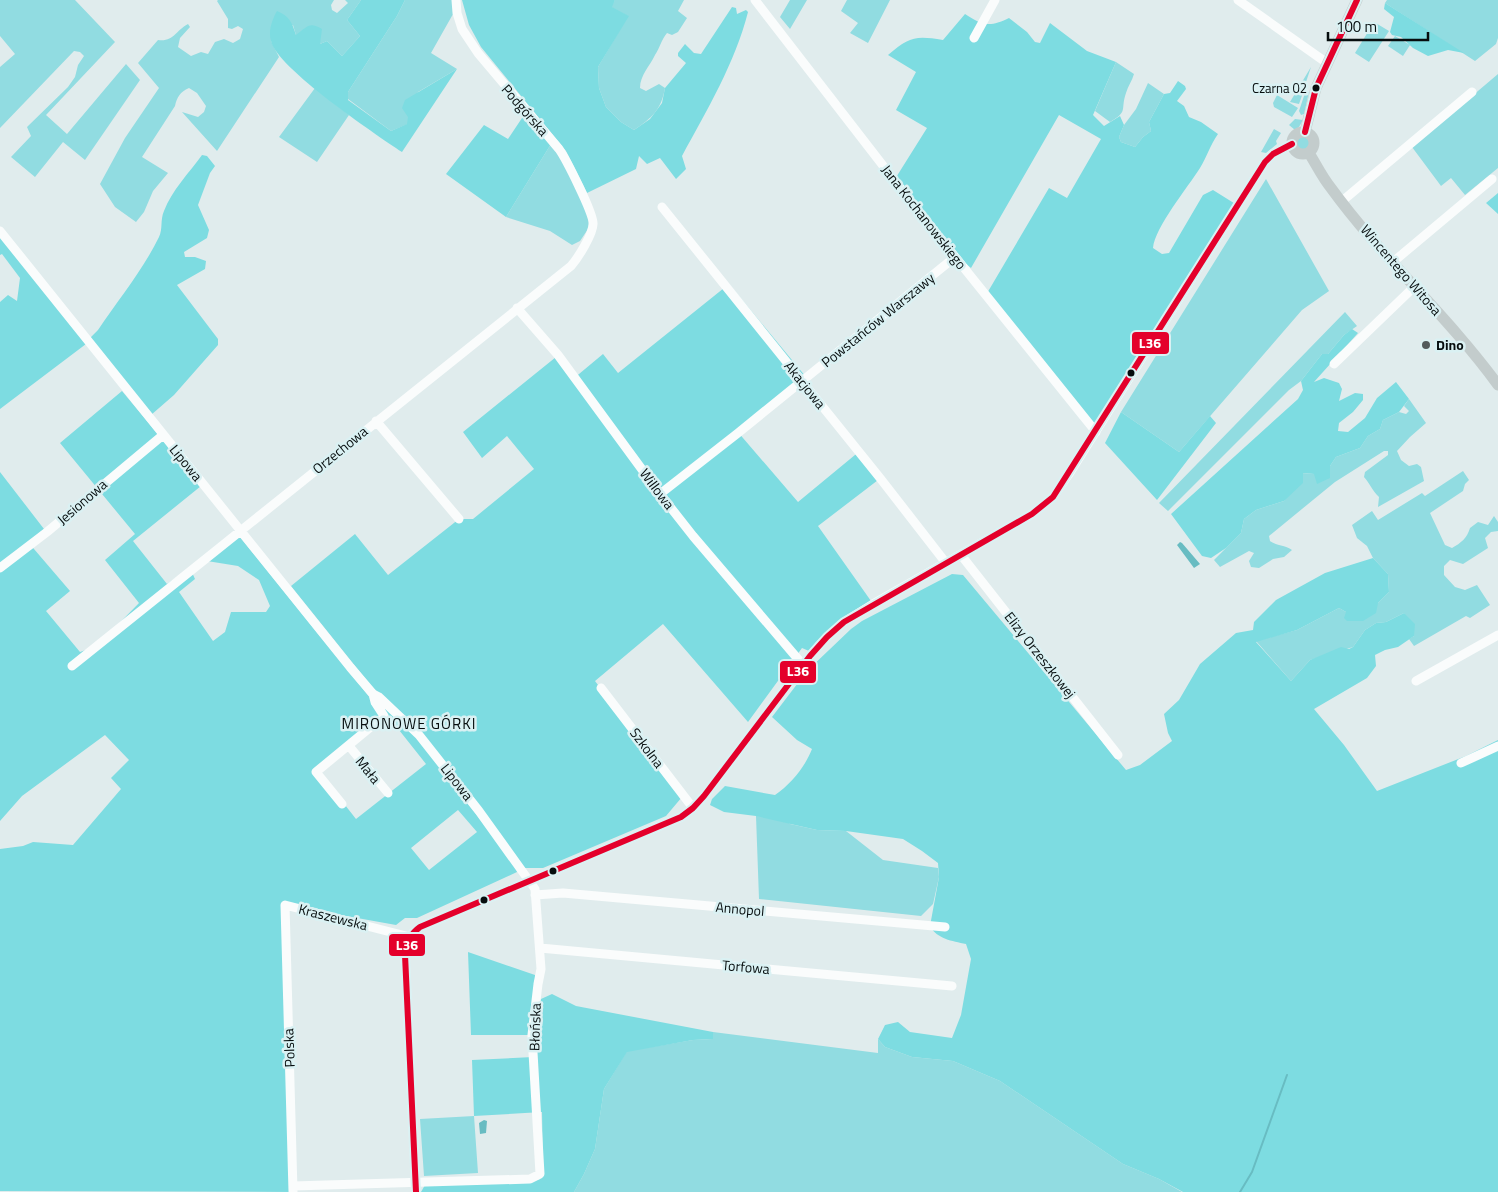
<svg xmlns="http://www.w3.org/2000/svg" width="1498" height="1192" viewBox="0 0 1498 1192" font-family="'Titillium Web',sans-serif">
	<rect width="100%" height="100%" fill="#e0eced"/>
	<path fill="#91dce1" d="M0,0H75L115,42L46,115L67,134L126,64L140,80L85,160L63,142L35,177L11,157L31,136L27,127L68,87L75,77L78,65L84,56L80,52L74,51L0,128V67L15,54L0,36Z
		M218,0H334L331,5L332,10L337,13L348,3L345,0H361L347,20L360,36L342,56L327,41L320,44L296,35L293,25L271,41L279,57L217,151L182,112L198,117L204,112L206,106L197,93L189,88C180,92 177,97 175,106L142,157L168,173L153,191L144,212L136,222L115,207L100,184L125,138L159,88L138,63L158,40C174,42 175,31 188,24L190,27L180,38L178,47L191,56L201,52L208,54L215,42L224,39L233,43L240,39L243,29L238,26L232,29L228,28V19L217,1Z
		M405,0H457V7L431,53L457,69L418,92L408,117V124L391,131L348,99V92L397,16Z
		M615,0H684L678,11L687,18L678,32L672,35L667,33C661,40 660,48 655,55C650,66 640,75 640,88L646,91L659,84L665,88C661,110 652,118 634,130L621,122L606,107L599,88L598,67L628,16L611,7Z
		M790,0H807L790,29L780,17Z
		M847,0H890L868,43L850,33L858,23L841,11Z
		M1387,0H1498V38L1496,44L1475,61L1385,3Z
		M1374,22L1389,31L1369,62L1355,53Z
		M1395,36L1410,45L1403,56L1388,46Z
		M1116,62L1134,74C1132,81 1128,86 1126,93C1120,110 1129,111 1110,122L1095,111Z
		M1311,67L1306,82L1304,81L1302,85L1305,87L1299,104L1290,102Z
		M1498,74V168L1465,195L1451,178L1441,186L1412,147Z
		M1148,83L1164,94L1149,122L1151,131L1143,137L1135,147L1121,142L1119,137L1124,125L1136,109Z
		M315,88L349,115L317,162L279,137Z
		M1309,92L1304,114L1301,115L1299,111L1305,93Z
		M1277,95L1298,108L1292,117L1274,107L1273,103Z
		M1295,119L1303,120L1299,127L1295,130L1289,125Z
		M1274,129L1281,133L1276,141L1277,144L1266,153L1261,152Z
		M1296 143a7 7 0 1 1 14 0a7 7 0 1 1-14 0Z
		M551,144L562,153L592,223L580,241L572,245L550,231L506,217Z
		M1266,179L1329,291L1302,310L1179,452L1121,412Z
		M1345,312L1357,326L1344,335L1328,354H1322L1301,381L1289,390L1168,511L1159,503Z
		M1409,399L1426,423L1410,437L1397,451L1401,460L1409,466L1417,464L1421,467L1424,481L1378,507L1379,497C1372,490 1370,484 1364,477L1365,472L1388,455V451H1384L1335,482L1269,536L1270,541C1276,546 1286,545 1292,550L1284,557L1273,559L1259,568L1251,567L1249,561L1254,553L1249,551L1220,567L1214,560L1241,533L1244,519L1256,510L1284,501L1302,473L1314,474L1330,466L1336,457L1360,448L1368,436L1380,429L1383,420L1399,412L1406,414L1409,411L1404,406Z
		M1463,471L1469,480L1465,484L1463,491L1430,513L1445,545L1452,548C1461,543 1467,538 1470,528L1478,522L1488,525L1494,516L1498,522V531L1491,532L1485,538L1488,548L1463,564L1450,560L1444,566V575L1455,587L1465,590L1477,585L1490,605L1470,618L1466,616L1414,646L1409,639L1414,636L1404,613L1386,622L1376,623L1365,630L1353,647L1310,660L1291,681L1256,641L1297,630L1339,608L1346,612L1378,603L1389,592L1388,574L1373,558L1367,546L1357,538L1352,525L1372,511L1378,520L1422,493L1425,496Z
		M756,816L784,817L790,824L817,830L846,831L883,860L938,868L939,877L933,904L921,916L759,899Z
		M713,1032L878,1053V1039L885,1047L912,1057L953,1061L1000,1081L1123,1164L1159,1179L1182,1192H574L584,1174L595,1149L604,1089L627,1051L693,1040L712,1039Z
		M474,1116L478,1173L424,1176L420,1119Z"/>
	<path fill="#7ddce1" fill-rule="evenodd" d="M361,0H405L397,16L348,92V100L391,131L407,124L408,117L402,108L405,100L457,69L402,152C375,134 277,68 271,41C268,31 272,20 277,11C289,16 292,22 296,35C307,27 309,21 322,29L320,44L327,41L342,56L360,36L347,20Z
		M462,0H615L612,7L629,16L598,67L599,88L606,107L621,122L634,130L650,119L662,103L665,88L686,63L678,56V53L685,44L694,53L701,54L732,7L736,8L737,14L746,10L748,12C735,63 707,110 682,156L686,169L676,179L660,158L647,164L639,156L636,169L587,193L566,151L481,47L469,25Z
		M1385,3L1464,53L1448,50L1428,56L1413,48L1401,37L1392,35L1390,32L1394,17L1384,9Z
		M965,14C982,25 989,28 1009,18L1027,32L1035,42L1040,43L1050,23L1087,51L1116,62L1093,115L1104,126L1120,116L1124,125L1119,137L1121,142L1135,147L1143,137L1151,131L1149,122L1164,94L1170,93L1178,81L1185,86L1186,89L1177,101L1184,106L1189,117L1201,122L1218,134C1210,145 1207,157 1200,168C1188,187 1155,227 1153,248L1162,254L1169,253L1203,195L1213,190L1237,205L1095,431L986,295L1049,188L1067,198L1101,139L1059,115L971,268L953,253L895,179L927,128L896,110L916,72L888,55C909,37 915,35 943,40Z
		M524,115L551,144L506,217L446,174L484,125L508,139Z
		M202,155L207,156L215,166L210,173L198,205L209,230L207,238L184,252L185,257H195L206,261L205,269L177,285L218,339V345L174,395L151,415L89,339L98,330C118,300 143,270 159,237C163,229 160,220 164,211C172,190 189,173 202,155Z
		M1498,193V214L1486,203Z
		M0,232L86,344L0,409V302L8,295L17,301L20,278L2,254L0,255Z
		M729,284L806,377L737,431L798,502L861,450L882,477L818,526L871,601C849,615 825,629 809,651L802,648L748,722L663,624L595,681L682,797L666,816L543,868H524L404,715L372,687L291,586L355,534L388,575L459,519H473L534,469L507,436L482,458L463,432L556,357L573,379L603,354L618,373Z
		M1352,329L1358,333L1314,382L1324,378L1339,383L1342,389L1339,401L1355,393L1363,394V400L1353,412L1339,423L1338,431L1348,432L1365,418L1377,398L1396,382L1409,399L1399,412L1383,420L1380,429L1368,436L1360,448L1336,457L1330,466V478L1317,484L1314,474L1303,473V483L1284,501L1256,510L1244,519L1241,533L1226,548L1211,558L1202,556L1171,514L1298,399L1303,390L1301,381L1322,354H1328L1344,335Z
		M122,391L201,486L133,541L167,584L190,568L195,579L179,592L213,641L225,632L231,612H266L270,606L259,580L238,566L207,561L239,536L371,699V704L381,716L316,768L356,819L426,764L380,706L382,702L419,740L516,866L517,872L417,918H405L396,925L285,905L294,1192L0,1191V849L23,846L33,842L73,845L121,789L111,778L129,760L105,735L22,796L0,821V472L44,529L28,542L70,591L46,611L80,652L97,646L139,603L105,560L135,534L60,443ZM458,810L477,832L429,870L411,848Z
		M1121,412L1179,452L1210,416L1216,423L1157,500L1105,443Z
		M1373,558L1388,574L1389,592L1378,603L1376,613L1363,621H1347L1344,618L1346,612L1339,608L1297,630L1256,642L1291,681L1310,660L1341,647L1349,649L1353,647L1365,630L1376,623L1386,622L1404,613L1415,624L1414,636L1398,647L1385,650L1375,655L1376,666L1367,678L1314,709L1344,745L1377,791L1466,756L1498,740V1192H1183L1159,1179L1123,1164L1000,1081L953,1061L912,1057L885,1047L878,1039L885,1025L898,1022L910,1032L952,1038L961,1015L971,959L966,944C952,941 937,939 930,926L939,877L938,863L922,851L903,839L846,831L817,830L756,816L724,812L710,805L712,799L725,786L775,795C791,784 805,767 812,749L797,740L772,717L807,671L851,629L862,621L952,574L963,575L1126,770L1140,765L1172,741L1168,733L1164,714L1179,700L1200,664L1236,633L1253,630L1254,622L1276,600L1325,573Z
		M468,952L535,975V1019L541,999L552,994L576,1006L713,1032V1039L693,1040L627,1052L604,1089L595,1149L584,1174L574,1192H421L425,1185L534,1181L540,1179L543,1171L542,1112L474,1116L472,1060L533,1057L532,1035H471Z"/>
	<path fill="#68bcc2" d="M1180,542L1182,543L1200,564L1194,568L1177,545Z
		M484,1120L487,1121L486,1133L480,1134L479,1123Z"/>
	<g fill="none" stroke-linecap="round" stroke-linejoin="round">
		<path stroke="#68bcc2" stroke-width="2" d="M1240,1192L1252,1172L1287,1075"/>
		<path stroke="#fafcfc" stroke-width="9" d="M755,0L915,207L1096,432
			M1238,0L1327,63
			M974,38L995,0
			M1341,202L1472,92
			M662,207L880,478L946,563
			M0,231L350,667L373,694L379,697L419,735L479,811L535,889L541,969L538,984L532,1035L540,1174L530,1179L293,1186
			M1393,262L1492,179
			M517,308L558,355L660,494L693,536L803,665
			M1334,364L1415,286
			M376,421L459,519
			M660,494L738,433L955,257
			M961,555L1118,755
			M0,568L47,532L163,435
			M72,666L571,266C578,258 593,234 593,224C594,214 566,159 559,149L478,53L462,29L457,13L456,0
			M1416,681L1498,635
			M601,688L693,808
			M349,746L388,793
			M1461,763L1498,746
			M342,804L316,772L384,716L375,702L373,694
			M535,895L563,893L945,927
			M540,948L952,986
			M293,1191L285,905L410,937
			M416,1192L405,955C406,943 409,934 420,927L681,817L693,808L704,796L810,656L827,637L844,622L873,604L1032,514L1053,497L1069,474L1265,162L1273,154L1292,144"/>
		<path stroke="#c3cccc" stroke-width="11" d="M1292 143a11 11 0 1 1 22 0a11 11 0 1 1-22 0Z
			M1305,132L1316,88L1357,0
			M1309,153C1316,164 1322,177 1331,188C1381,257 1447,315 1498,385"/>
		<g stroke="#daf1f3" stroke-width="10">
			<path id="bus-1" d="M1305,132L1316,88L1357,0
				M416,1192L405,955C406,943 410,934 420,927L681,817L693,808L704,796L810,656L827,637L844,622L1032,514L1053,497L1265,162L1273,154L1292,144"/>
		</g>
		<use href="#bus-1" stroke="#e4002b" stroke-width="6"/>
	</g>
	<g fill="#060d0e" stroke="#daf1f3" stroke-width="2">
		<circle cx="1316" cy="88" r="4.5"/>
		<circle cx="1131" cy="373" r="4.5"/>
		<circle cx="553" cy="871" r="4.5"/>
		<circle cx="484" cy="900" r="4.5"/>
	</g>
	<circle fill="#525b5c" stroke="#daf1f3" stroke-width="2" cx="1426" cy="345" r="5"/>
	<g text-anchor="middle" stroke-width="5" stroke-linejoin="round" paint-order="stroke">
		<g font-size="13" fill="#060d0e" stroke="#daf1f3" text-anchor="end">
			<text x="1307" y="93">Czarna 02</text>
		</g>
		<g font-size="14" fill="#060d0e" stroke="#daf1f3">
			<text transform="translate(525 110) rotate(49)" y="5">Podgórska</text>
			<text transform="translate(924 217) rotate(52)" y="5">Jana Kochanowskiego</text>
			<text transform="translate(1401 270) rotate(49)" y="5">Wincentego Witosa</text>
			<text transform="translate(878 320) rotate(-39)" y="5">Powstańców Warszawy</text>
			<text transform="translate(805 385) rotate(51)" y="5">Akacjowa</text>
			<text transform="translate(340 450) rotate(-39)" y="5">Orzechowa</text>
			<text transform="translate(186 463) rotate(51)" y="5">Lipowa</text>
			<text transform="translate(657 489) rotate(53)" y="5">Willowa</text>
			<text transform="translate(82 502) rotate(-41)" y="5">Jesionowa</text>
			<text transform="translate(1040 655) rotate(52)" y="5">Elizy Orzeszkowej</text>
			<text transform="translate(647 748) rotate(53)" y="5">Szkolna</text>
			<text transform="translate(368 770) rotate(51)" y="5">Mała</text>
			<text transform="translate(457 782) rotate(52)" y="5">Lipowa</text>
			<text transform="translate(740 909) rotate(5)" y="5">Annopol</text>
			<text transform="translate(333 917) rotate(14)" y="5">Kraszewska</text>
			<text transform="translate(746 967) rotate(5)" y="5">Torfowa</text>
			<text transform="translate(535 1027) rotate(-88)" y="5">Błońska</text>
			<text transform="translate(289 1048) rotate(-92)" y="5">Polska</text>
		</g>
		<g font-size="14" font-weight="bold" fill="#060d0e" stroke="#daf1f3" text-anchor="start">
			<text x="1436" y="350">Dino</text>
		</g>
		<g font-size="15" letter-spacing="1" fill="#060d0e" stroke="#daf1f3">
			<text x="409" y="729">MIRONOWE GÓRKI</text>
		</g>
	</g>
	<g stroke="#daf1f3" stroke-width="2">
		<rect x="1131" y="331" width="39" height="24" rx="5" fill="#e4002b"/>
		<rect x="779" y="660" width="38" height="24" rx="5" fill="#e4002b"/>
		<rect x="388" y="933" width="38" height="24" rx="5" fill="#e4002b"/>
	</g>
	<g font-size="14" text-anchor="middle" font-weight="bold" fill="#fff">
		<text x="1150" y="348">L36</text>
		<text x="798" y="676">L36</text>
		<text x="407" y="950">L36</text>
	</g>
	<path d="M1328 32v8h100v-8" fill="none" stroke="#060d0e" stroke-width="2.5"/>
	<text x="1336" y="32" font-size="15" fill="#060d0e" stroke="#daf1f3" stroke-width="4" paint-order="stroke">100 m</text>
</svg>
